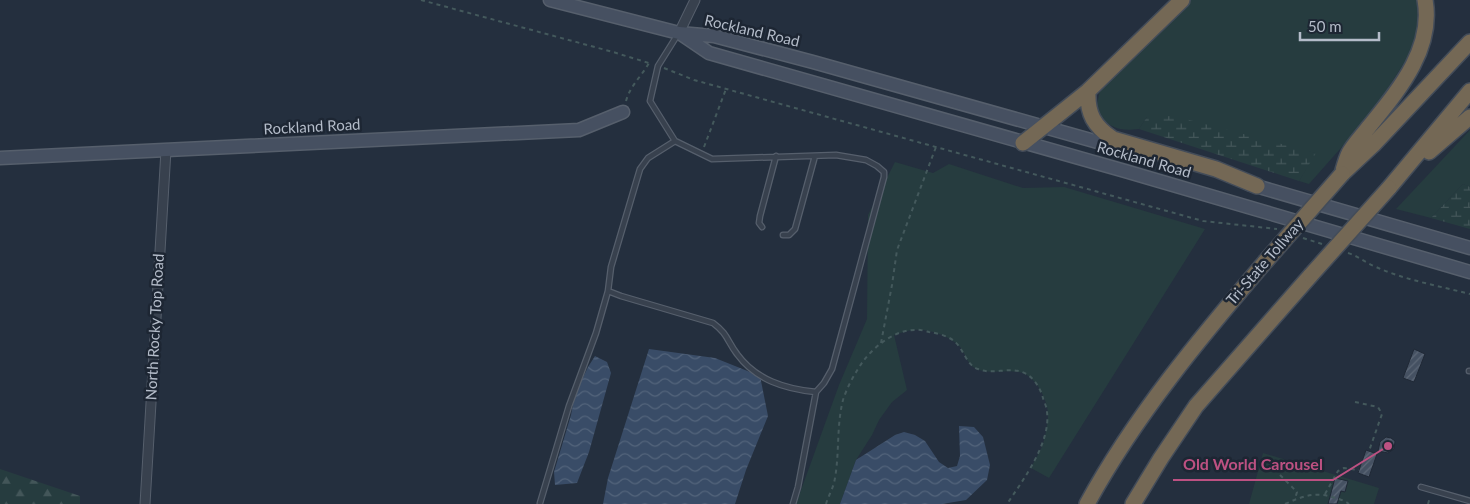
<svg xmlns="http://www.w3.org/2000/svg" width="1470" height="504" viewBox="0 0 1470 504" font-family="Lato,sans-serif">
	<defs>
		<pattern id="forest-firs" width="22" height="20" patternUnits="userSpaceOnUse" patternTransform="scale(1.25)"><rect width="22" height="20" fill="#263c3f"/><path d="M5 1l3.5 6h-7zM16 11l3.5 6h-7z" fill="#435659"/></pattern>
		<pattern id="wetland-marsh" width="20" height="14" patternUnits="userSpaceOnUse" patternTransform="scale(1.25)"><rect width="20" height="14" fill="#263c3f"/><path d="M1 5h8M5 5V1M11 12h8M15 12V8" fill="none" stroke="#435659"/></pattern>
		<pattern id="water-waves" width="16" height="10" patternUnits="userSpaceOnUse" patternTransform="scale(1.25)"><rect width="16" height="10" fill="#394c67"/><path d="M0 5q4-4 8 0t8 0" fill="none" stroke="#53647b"/></pattern>
		<pattern id="building-hatch" width="6" height="6" patternUnits="userSpaceOnUse" patternTransform="scale(1.25)"><rect width="6" height="6" fill="#455162"/><path d="M-1 1l2-2M0 6l6-6M5 7l2-2" fill="none" stroke="#5d6877"/></pattern>
	</defs>
	<rect width="100%" height="100%" fill="#242f3e"/>
	<path fill="#263c3f" d="M1187,0H1420L1421,7L1415,46L1372,113L1309,184L1299,181L1315,153L1147,117L1139,129C1120,131 1114,129 1099,117L1097,104L1103,77Z
		M1470,130V187L1463,184L1431,218L1396,209Z
		M895,162L933,173L949,164L1023,188L1064,187L1205,229L1049,478L1031,468C1035,459 1042,449 1044,440C1046,433 1048,421 1048,413C1047,398 1035,375 1019,372C1004,369 987,376 973,367C968,364 965,354 961,348C951,336 928,328 912,330C906,331 900,333 894,335L907,390L892,402L879,420L872,435L856,460L840,504H796L839,385L867,319L868,215Z
		M1263,453L1379,488L1374,504H1249Z"/>
	<path fill="url(#forest-firs)" d="M0,469L80,496V504H0Z"/>
	<path fill="url(#wetland-marsh)" d="M1174,116L1316,153L1299,181L1139,129L1147,117Z
		M1463,184L1470,187V229L1431,218Z"/>
	<path fill="url(#water-waves)" d="M649,349L715,358L760,376L768,416L746,470L735,504H603L608,478Z
		M595,356L607,362L611,373L589,452L577,483L555,485L554,472L571,415L575,394L588,367Z
		M959,426L974,427L983,437L990,465L987,480L966,500L942,504H840L856,460L895,435L904,432L915,435L925,441L939,462L948,468L957,466L960,456Z"/>
	<path fill="url(#building-hatch)" stroke="#1f2835" d="M1414,349L1425,354L1414,382L1403,378Z
		M1386,437L1391,438L1395,441L1394,449L1388,453L1378,451L1380,442Z
		M1366,450L1377,454L1369,477L1358,473Z
		M1335,478L1348,481L1345,492L1341,491L1337,504H1328Z"/>
	<g fill="none" stroke-linecap="round" stroke-linejoin="round">
		<g stroke="#565f6c" stroke-width="7">
			<path id="lane" d="M678,34L658,66L650,101L675,141L712,159L836,155L866,160L877,166L884,172V177L832,369L824,383L816,392L798,487L793,504
				M762,227L759,223L760,216L776,156
				M783,235H789L795,229L815,156
				M608,291L621,296L713,323C728,334 727,341 737,354C756,380 785,389 816,392
				M1469,371H1470
				M1421,487L1470,501
				M540,503L569,406L596,333L608,291L611,267L640,169L648,158L675,141"/>
		</g>
		<g stroke="#565f6c" stroke-width="11">
			<path id="street" d="M679,33L695,0
				M145,504L166,150"/>
		</g>
		<g stroke="#565f6c" stroke-width="15">
			<path id="secondary" d="M550,0L679,33L714,36L813,62L1126,150
				M681,34L709,53L1125,171L1470,272
				M0,158L579,130L623,112
				M1249,184L1470,248"/>
		</g>
		<g stroke="#434c59" stroke-width="18">
			<path id="highway" d="M1088,91C1087,114 1094,126 1113,139L1216,169L1257,186
				M1023,143L1088,91L1182,0
				M1429,152L1470,117
				M1343,173L1373,145L1470,42
				M1342,174C1344,167 1346,159 1349,153C1354,144 1362,136 1368,128C1397,92 1434,50 1425,0
				M1389,188L1470,91
				M1087,504C1135,416 1200,338 1265,262
				M1133,504L1161,458L1196,406L1311,275"/>
		</g>
		<path stroke="#44595c" stroke-width="2" stroke-dasharray="4 4" stroke-linecap="butt" d="M421,0L613,52L652,64
			M664,68L694,80L1203,221L1277,229
			M626,101C630,86 641,77 649,63
			M704,147L726,89
			M1303,238L1322,244
			M1348,253C1358,256 1366,263 1376,267C1405,280 1439,286 1470,294
			M881,343L892,285L897,250L936,147
			M1355,402L1378,407L1382,414L1369,451
			M1280,475L1297,492L1295,499
			M1325,494L1338,471L1344,468L1359,470
			M826,504C828,497 832,490 834,483C840,456 836,427 843,400C847,387 856,371 864,360C876,345 895,330 915,330C919,329 925,331 929,332C937,333 948,336 954,341C964,349 966,365 978,369C992,375 1008,367 1022,372C1033,376 1040,387 1043,398C1044,402 1047,407 1047,412C1051,443 1023,480 1007,504
			M1285,504C1303,496 1316,491 1335,498C1340,499 1345,501 1349,504
			M1428,504L1430,497"/>
		<use href="#lane" stroke="#38414e" stroke-width="4.5"/>
		<use href="#street" stroke="#38414e" stroke-width="9"/>
		<use href="#secondary" stroke="#465061" stroke-width="12"/>
		<use href="#highway" stroke="#746855" stroke-width="15"/>
		<g stroke="#434c59" stroke-width="18" stroke-linecap="butt">
			<path id="highway-bridge" d="M1265,262L1342,174
				M1311,275L1389,188"/>
		</g>
		<use href="#highway-bridge" stroke="#746855" stroke-width="15"/>
	</g>
	<g text-anchor="middle" stroke-width="5" stroke-linejoin="round" paint-order="stroke">
		<g font-size="15" fill="#b4bcc9" stroke="#1d2633">
			<text transform="translate(752 31) rotate(13)" y="5">Rockland Road</text>
			<text transform="translate(312 127) rotate(-3)" y="5">Rockland Road</text>
			<text transform="translate(1144 160) rotate(16)" y="5">Rockland Road</text>
			<text transform="translate(1265 262) rotate(-49)" y="5">Tri-State Tollway</text>
			<text transform="translate(155 327) rotate(-87)" y="5">North Rocky Top Road</text>
		</g>
	</g>
	<path fill="none" stroke="#bd5182" stroke-width="2" d="M1388 446L1333 480H1173"/>
	<circle fill="#bd5182" stroke="#1d2633" stroke-width="2" cx="1388" cy="446" r="5"/>
	<g font-size="16" text-anchor="middle" font-weight="bold" fill="#bd5182" stroke="#1d2633" stroke-width="5" stroke-linejoin="round" paint-order="stroke">
		<text x="1253" y="470">Old World Carousel</text>
	</g>
	<path d="M1300 32v8h79v-8" fill="none" stroke="#b4bcc9" stroke-width="2.5"/>
	<text x="1308" y="32" font-size="15" fill="#b4bcc9" stroke="#1d2633" stroke-width="4" paint-order="stroke">50 m</text>
</svg>
